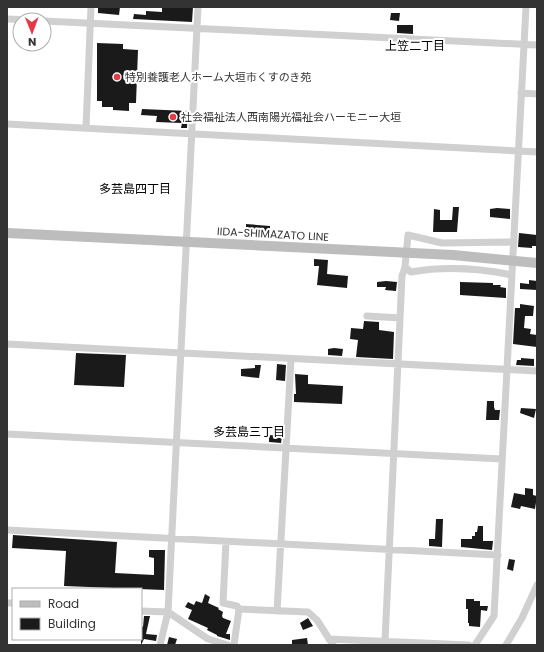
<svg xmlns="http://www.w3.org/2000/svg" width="544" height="652" viewBox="0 0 544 652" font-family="Poppins,'Noto Sans JP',sans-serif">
	<rect width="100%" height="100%" fill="#fff"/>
	<path fill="#1a1a1a" d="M98,7H120L119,15L98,13Z
		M162,7H193L192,22L133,19L134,14L146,15V11L162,12Z
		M391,13H400L399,21L390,20Z
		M397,25H413V34L397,33Z
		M97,43L123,44V49L138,50L136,103H129V111L113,110V107H102V101H97Z
		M142,109L188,111L187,128H181L182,123L156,122L157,116L141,115Z
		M453,207H459L457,232H433L434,209L440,210V220H452Z
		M497,208L510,209V219L490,217V209Z
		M246,224L270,226V235L256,233V231L246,230Z
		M519,233L537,235V246H532V248L518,247Z
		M314,259L328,260L327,274L348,276L347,288L317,285L319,266H314Z
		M529,280L537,281V290L520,289V283L529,284Z
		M386,281L397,282L396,291L385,290L386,287H377V282Z
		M460,282L493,283V285H501L500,287L506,288V298L460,295Z
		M520,304L534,306L533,316H525L524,328L531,329L530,334L537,335V347L513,344L515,308H520Z
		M364,321L379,322V330L394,332L393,359L356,357L358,340L350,339L351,328L363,329Z
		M334,348L343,349L342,356L328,355V349Z
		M76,353L126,355L124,387L74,385Z
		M521,358L534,359V366L516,365L517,360H521Z
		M277,364L286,365L285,381L276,380Z
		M255,365H261L259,378L241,376V369L255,368Z
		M295,374L308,375V384L343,386L342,404L294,402V394H296Z
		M487,401H494V407L495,410H500L499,420H486Z
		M521,408L536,409L534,418L520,413Z
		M269,435L282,436L281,443L269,442Z
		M525,488L533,489V495L537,496L535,509L521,506L520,509L511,507L514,493L525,495Z
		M436,519H443L442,547L429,546V539H435Z
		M478,526H483V541H493L492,550L461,547V539H472V536H475V532H477Z
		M13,535L117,542L115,573L154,575V558L149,557V550H165L164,590L64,586L66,551L12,548Z
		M509,559L515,560L513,571L507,569Z
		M205,594L210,597L208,603L219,608L218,609L223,612L222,616L223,618L231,621L226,634H230V640L217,636V635L207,630L208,628L188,619L192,610L185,607L188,602L194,605L196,601L202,603Z
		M466,599H474V601H480V606H488L487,611L481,610L480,627L469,626V623H468V609H466Z
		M144,616H150L146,634L157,635L156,641L144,639L141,645V626L143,627Z
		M308,618L313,626L303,630L300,623Z
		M169,637L177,639L175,645H167Z
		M307,638L308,645H292V640Z"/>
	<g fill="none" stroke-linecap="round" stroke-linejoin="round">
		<path stroke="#d0d0d0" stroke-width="7" d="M7,19L34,20
			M44,21L537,45
			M521,93L537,94
			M7,124L537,152
			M86,128L91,7
			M405,267L411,272C446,266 478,268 512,275
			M367,316L400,318
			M7,344L537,371
			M7,434L502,459
			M7,530L498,555
			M226,542L223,603L237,606L239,609L308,612L317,620L333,645
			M7,603H13
			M141,611L168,612L208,639L228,645
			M277,611L291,359
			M329,639L469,645
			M385,641L402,276L405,267L408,235L442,243L514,242
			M160,645L168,612L198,7
			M234,645L239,609
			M475,645L494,616L526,7
			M506,645L522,618L537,585"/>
		<path stroke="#bdbdbd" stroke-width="10" d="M7,233L453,255"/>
		<path stroke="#bdbdbd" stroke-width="10" d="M453,255L537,263"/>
	</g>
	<g fill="#e63946" stroke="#fff" stroke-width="1.5">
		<circle cx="117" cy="77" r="4"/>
		<circle cx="173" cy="117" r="4"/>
	</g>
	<g text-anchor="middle" stroke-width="4" stroke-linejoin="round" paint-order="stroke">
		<g font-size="11" fill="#333" stroke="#fff" text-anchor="start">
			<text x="125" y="81">特別養護老人ホーム大垣市くすのき苑</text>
			<text x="181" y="121">社会福祉法人西南陽光福祉会ハーモニー大垣</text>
		</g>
		<g font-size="11" fill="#333" stroke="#fff">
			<text transform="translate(273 234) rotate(3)" y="4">IIDA-SHIMAZATO LINE</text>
		</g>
		<g font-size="12" fill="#000" stroke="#fff">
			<text x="415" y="50">上笠二丁目</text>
			<text x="135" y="193">多芸島四丁目</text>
			<text x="249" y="436">多芸島三丁目</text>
		</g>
	</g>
	<rect width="544" height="652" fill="none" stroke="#333333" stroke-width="16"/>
	<rect x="12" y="588" width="130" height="52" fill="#ffffff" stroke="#adadad"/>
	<rect x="20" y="601" width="20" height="6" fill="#bdbdbd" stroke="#adadad"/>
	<text x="48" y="608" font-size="12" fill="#333333">Road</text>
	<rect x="20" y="618" width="20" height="12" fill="#1a1a1a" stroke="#adadad"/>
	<text x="48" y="628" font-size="12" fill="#333333">Building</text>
	<g transform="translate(32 32) rotate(179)"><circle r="19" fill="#ffffff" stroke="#adadad"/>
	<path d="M0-3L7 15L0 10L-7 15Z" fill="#e63946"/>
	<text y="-6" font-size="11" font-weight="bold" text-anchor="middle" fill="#333333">N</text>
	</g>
</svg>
